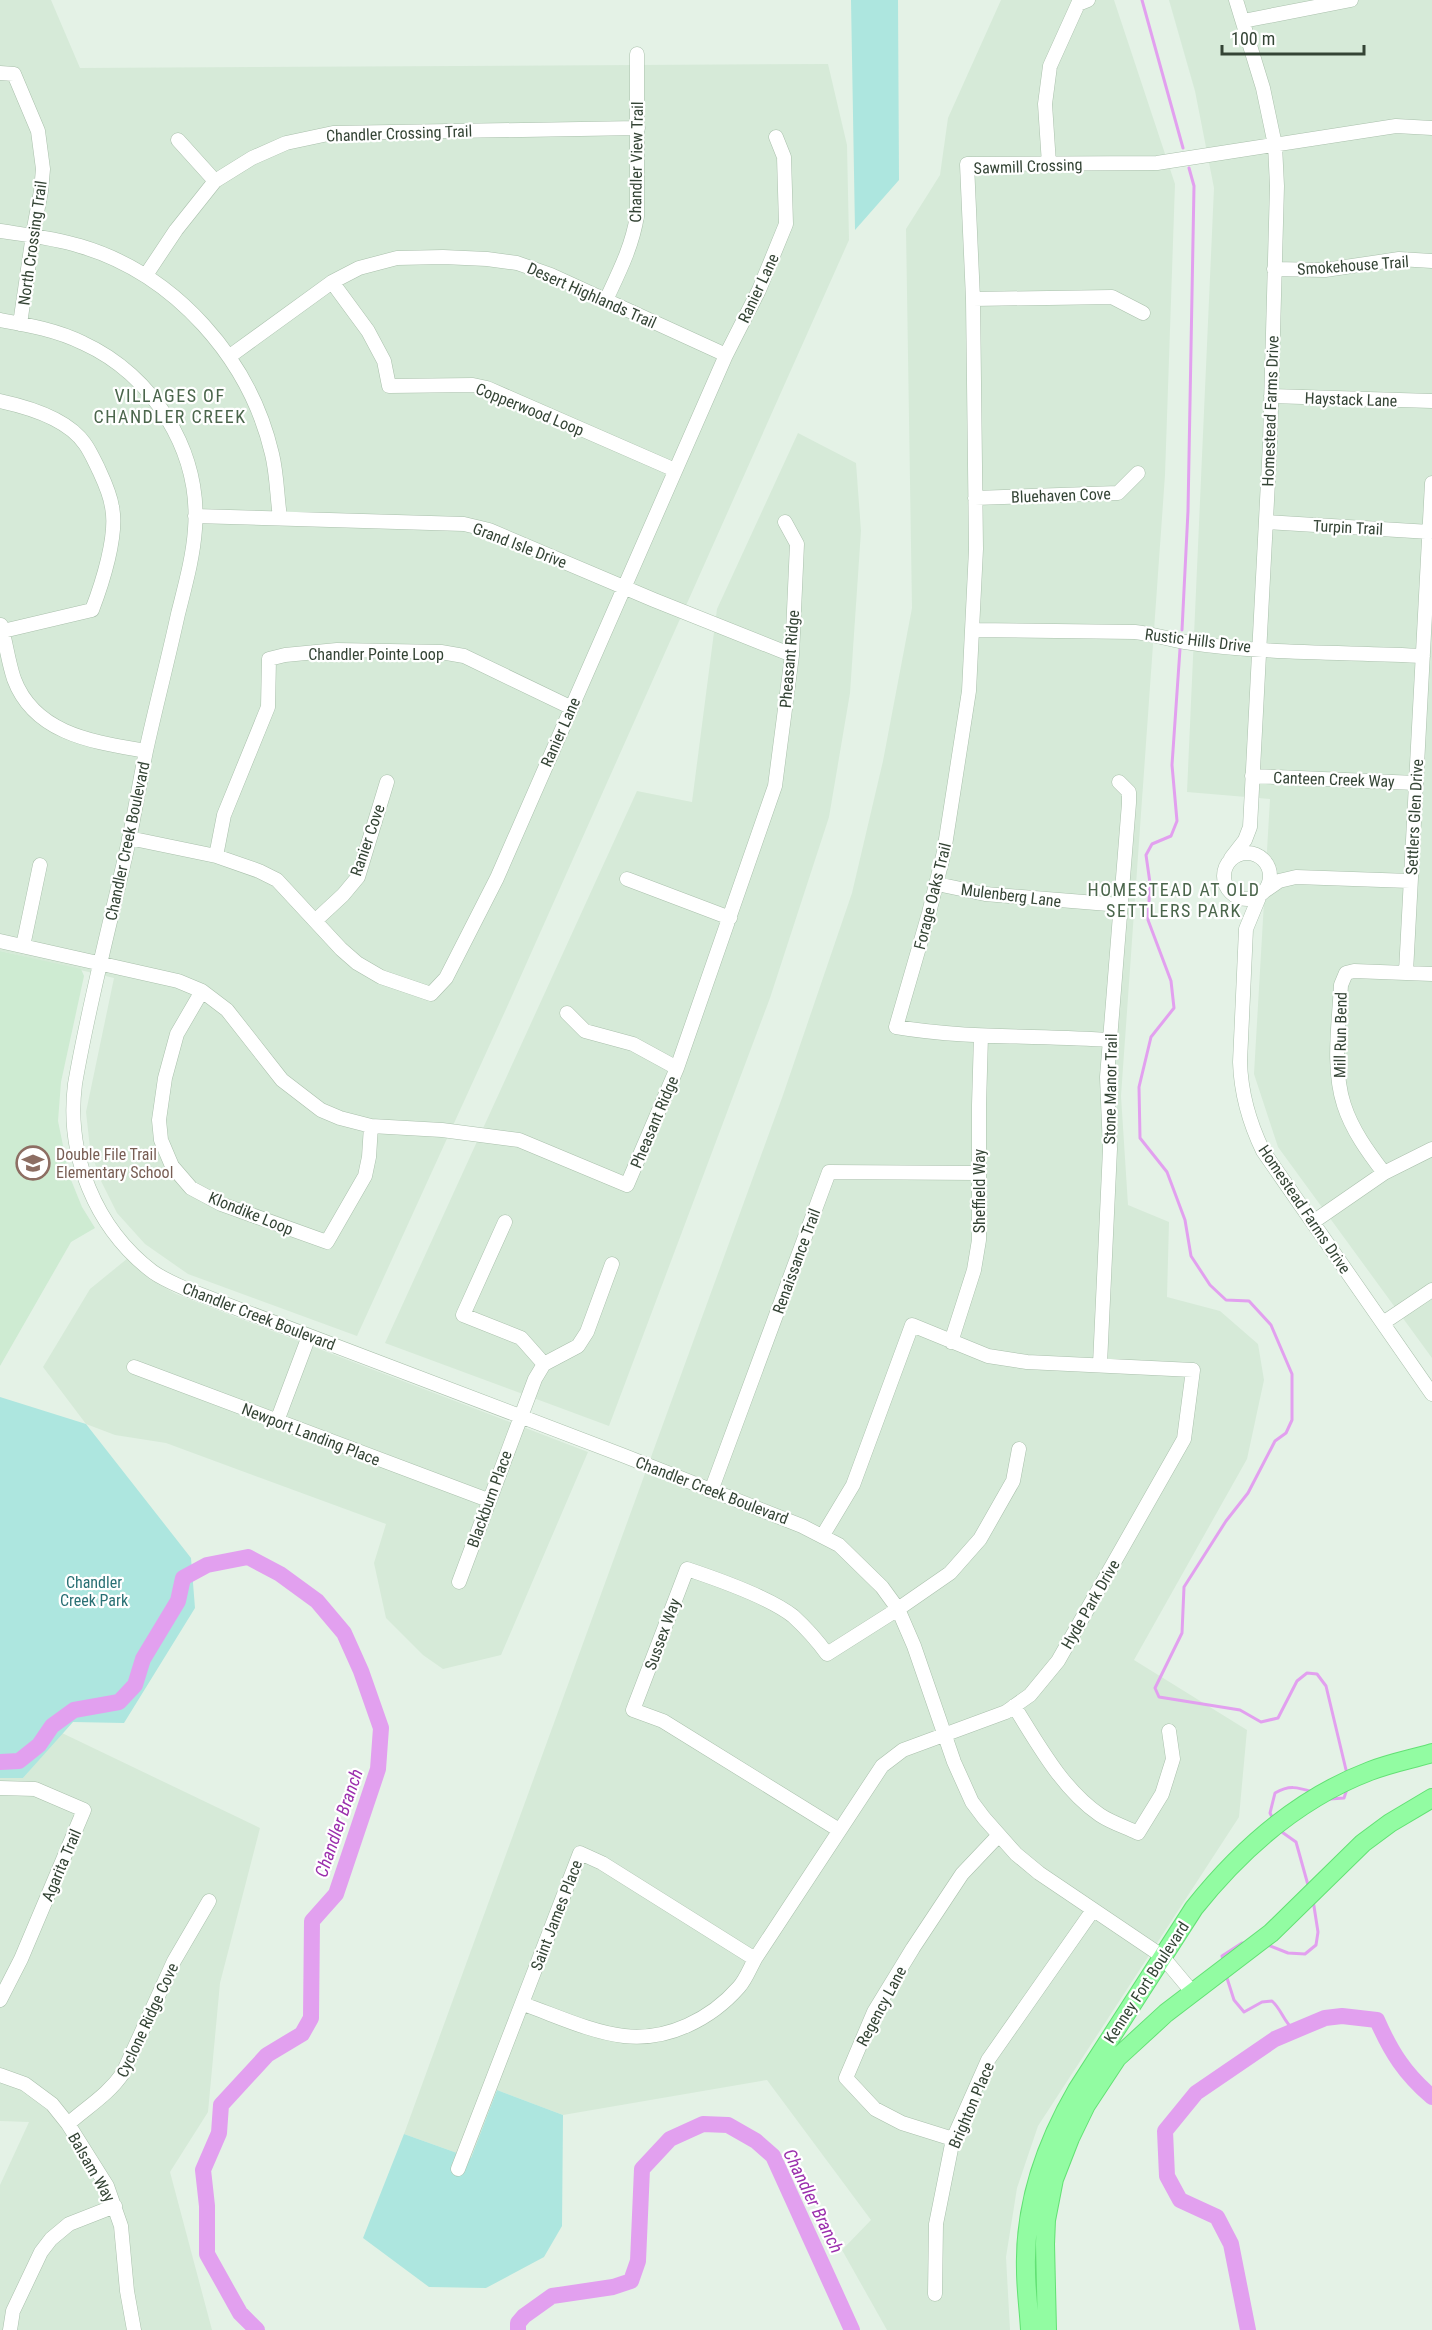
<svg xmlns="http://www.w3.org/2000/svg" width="1432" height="2330" viewBox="0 0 1432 2330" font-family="'Roboto Condensed',sans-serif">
	<rect width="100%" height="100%" fill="#e4f2e6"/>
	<path fill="#d6ead8" d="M0,0H51L80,68L828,64L847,145L849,240L507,1007L357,1336L188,1274L145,1244L117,1213L100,1179L90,1148L86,1112L114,978L0,951Z
		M1001,0H1114L1175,184L1165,475L1121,1096L1128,1205L1169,1222L1167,1297L1220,1311L1258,1344L1264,1380L1247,1459L1134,1660L1247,1730L1239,1817L1038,2126L1017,2188L1006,2257L1010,2330H887L842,2250L871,2220L767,2080L563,2115L497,2090L471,2158L404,2134L782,1098L852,893L883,761L912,608L906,229L940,175L948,118Z
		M1169,0H1432V1358L1278,1147L1254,1074L1270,799L1187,792L1214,188L1195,91Z
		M798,433L856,463L861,531L850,693L829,817L770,998L609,1426L385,1343L637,791L692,802L717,609Z
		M128,1258L149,1279L176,1294L588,1452L501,1655L443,1669L423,1655L386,1618L374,1563L386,1524L166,1443L115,1435L86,1424L43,1367L90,1289Z
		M62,1733L260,1828L220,1983L208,2112L170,2172L212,2330H0V2185L29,2122L0,2121V1778H23Z"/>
	<path fill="#ceebd2" d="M0,951L81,969L84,976L61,1082L58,1121L69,1175L82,1207L95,1228L71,1242L0,1366Z"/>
	<path fill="#ade6df" d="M851,0H898L899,180L855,230Z
		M0,1397L86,1424L191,1558L195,1608L124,1723L73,1722L23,1778H0Z
		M497,2090L563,2115L562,2226L544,2257L486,2288L429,2287L363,2238L404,2134L471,2158Z"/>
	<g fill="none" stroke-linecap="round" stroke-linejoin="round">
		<path stroke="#e2a0ef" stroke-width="3" d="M1142,0L1183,148
			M1182,630L1188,511L1194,186L1189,168
			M1180,649L1172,765L1177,821L1171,836L1152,844L1146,855L1150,883L1148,920L1171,981L1174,1008L1151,1037L1139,1087L1140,1138L1167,1172L1185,1220L1191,1256L1210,1285L1226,1300L1249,1301L1271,1325L1292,1374V1420L1286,1433L1275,1441L1248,1493L1226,1521L1184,1587L1182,1633L1155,1688L1159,1697L1240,1710L1261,1722L1278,1718L1297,1681L1307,1673L1317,1674L1326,1686L1347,1774
			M1330,1799L1344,1798L1347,1789
			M1273,1819L1270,1813L1275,1793C1289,1785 1297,1787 1313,1792
			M1279,1830L1296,1842L1308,1885
			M1265,1944L1288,1953L1305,1954L1316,1945L1318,1932L1313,1900
			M1223,1960L1222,1956L1242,1943H1247
			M1226,1975L1234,2000L1244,2012L1262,2002L1272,2001C1282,2010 1283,2021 1294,2030"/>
		<path stroke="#e2a0ef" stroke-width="16" d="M0,1762L19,1761L39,1745L52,1726L74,1710L119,1702L135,1685L143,1659L178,1601L183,1578L207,1565L248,1557L280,1574L317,1601L344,1633L361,1671L381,1728L378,1769L336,1894L312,1921L311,2018L302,2034L267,2055L221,2105L219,2133L203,2170L207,2206V2254L240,2313L257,2330
			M518,2330V2323L524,2316L552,2296L613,2287L631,2281L638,2261L642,2169L670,2139L703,2124L728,2125L756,2141L773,2156L852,2330
			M1248,2330L1231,2244L1217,2217L1180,2200L1167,2176L1165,2131L1196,2093L1275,2039L1325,2018L1342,2016L1377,2020C1391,2052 1405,2074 1432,2097"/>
		<g stroke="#aac0ac" stroke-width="15">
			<path id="minor" d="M1243,21L1351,0
				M0,73L14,74L38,131L43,169L41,191L34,228L20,324
				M178,140L215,181
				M1049,164L1045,104L1050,66L1078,4L1088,0
				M0,231C27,235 54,238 80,246C175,274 250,359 272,454C277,474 277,497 280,517
				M1274,269L1325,270L1399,259L1432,261
				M146,275L176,230L215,181L252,158L286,143L333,133L638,128
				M332,282L368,331L384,361L389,386L473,385L487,388L675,470
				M973,299L1112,297L1143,313
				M606,300C619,272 632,247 637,216V54
				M0,320C28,325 57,330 83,343C153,375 201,451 195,529C193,558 185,586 178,614C168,660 156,705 146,751C140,781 135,811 129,840C111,921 89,1002 75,1084C66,1155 95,1228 153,1272C163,1279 175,1284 186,1289L622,1455L802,1526L839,1545L882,1587L898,1609L914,1646L954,1762L972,1802L984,1818L1016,1854L1039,1873L1162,1956L1193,1993
				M230,356L332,282L359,268L397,258L443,257L487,259L517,263L551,275L726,355
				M1271,396L1432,401
				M0,401C28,407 68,419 85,444C90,451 94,460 98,468C104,481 110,493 112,507C118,535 102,584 92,610L3,631
				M975,498L1118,493L1138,473
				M195,516L464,524L489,530L654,600L792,655
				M1266,522L1430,532
				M1,625C6,643 8,661 14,679C35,735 95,742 146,751
				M973,630L1135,632C1152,634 1168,639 1185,642C1260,654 1346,652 1423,656
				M1252,776L1416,783
				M129,838L216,856L259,871L277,880L341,949L357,963L381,977L431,994L446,978L497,878L726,355L759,290L786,224L784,157L776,137
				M1224 876a23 23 0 1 1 46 0a23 23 0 1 1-46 0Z
				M216,856L224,815L268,707L269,659L285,655L337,650L441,652L464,656L570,707
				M1231,858L1245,840L1250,827L1270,443L1277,186L1275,145L1263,88L1236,0
				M627,879L730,918
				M937,884L985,894L1121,905
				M1266,890L1279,881L1296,877L1410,881
				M1260,895L1246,929L1240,1062C1241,1094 1249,1122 1263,1151L1432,1394
				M316,920L343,895L358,877L387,782
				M0,941L178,981L202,991L227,1010L282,1080L321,1110L340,1118L371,1126L442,1130L519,1140L627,1185L677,1068L775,786L792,655L797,544L785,522
				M23,946L40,865
				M1406,972L1432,483
				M202,991L177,1034L165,1078L159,1120L161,1140L172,1166L191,1188L221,1204L327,1242L365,1176L369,1157L371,1126
				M567,1013L585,1031L633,1044L677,1068
				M1110,1040C1038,1035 967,1039 896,1027L929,913L944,852L969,691L976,549L973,299L967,164L1157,163L1396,126L1432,128
				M1384,1173C1368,1152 1352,1130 1344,1105C1332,1068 1339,1024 1341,985L1346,973L1354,971L1432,974
				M505,1222L463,1315L521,1338L544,1364
				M1313,1222L1384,1173L1432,1149
				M1383,1323L1432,1290
				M951,1342L974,1270L979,1240V1105L981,1036
				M1100,1364L1110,1149L1107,1077L1129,803V792L1119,782
				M134,1367L488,1500
				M277,1421L309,1336
				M711,1491L829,1172L979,1173
				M459,1582L535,1379L544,1364L578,1346L587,1332L612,1264
				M1014,1706C1038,1744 1062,1789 1100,1815C1112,1823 1126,1827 1138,1833L1162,1794L1173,1759L1169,1731
				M0,1788L35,1789L84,1810L21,1959L0,2000
				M839,1830L663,1721L633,1710L687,1569C717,1579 769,1597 793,1616C805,1627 817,1640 827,1654L898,1609L950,1573L980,1539L1013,1481L1019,1449
				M523,2004C555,2015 590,2032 624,2036C668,2041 711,2019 739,1987C746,1979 750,1968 755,1959L882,1766L903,1750L1006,1712L1030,1695L1058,1661L1184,1439L1193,1370L1027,1362L988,1356L912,1325L853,1485L823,1535
				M0,2075L25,2084L52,2104L68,2124L107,2186L121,2226L127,2291L134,2330
				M68,2124C87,2107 108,2095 123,2073L174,1961L209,1901
				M953,2139L902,2123L875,2109L846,2078L874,2012L913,1948L962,1874L998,1836
				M458,2169L580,1853L602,1863L755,1959
				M935,2294L936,2224L953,2139L988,2060L1093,1910
				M10,2330L13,2311L41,2252L51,2239L69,2224L115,2206"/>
		</g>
		<g stroke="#62e174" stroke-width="20">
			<path id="major" d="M1030,2330C1029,2310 1026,2290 1026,2270C1024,2205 1045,2145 1077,2090L1194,1908C1241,1849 1299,1798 1370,1771C1390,1763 1412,1759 1432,1753
				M1047,2330L1045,2244L1046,2220L1054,2179L1070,2138L1086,2105L1117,2058L1166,2013L1271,1933L1363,1843L1390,1823L1432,1798"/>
		</g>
		<use href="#minor" stroke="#fff" stroke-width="14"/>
		<use href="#major" stroke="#92fca2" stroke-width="18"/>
	</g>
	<defs>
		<g id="school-ring" transform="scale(1.725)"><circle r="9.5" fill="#fff" stroke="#8d6e63" stroke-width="1.5"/><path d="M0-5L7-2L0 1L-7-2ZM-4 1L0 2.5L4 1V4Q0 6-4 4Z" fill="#8d6e63"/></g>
	</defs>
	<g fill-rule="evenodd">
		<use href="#school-ring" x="33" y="1163"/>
	</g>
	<g text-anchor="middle" stroke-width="4.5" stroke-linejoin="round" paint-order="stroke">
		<g font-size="16" fill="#344435" stroke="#fff">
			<text transform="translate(399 133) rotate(-2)" y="6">Chandler Crossing Trail</text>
			<text transform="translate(636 162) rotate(-89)" y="6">Chandler View Trail</text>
			<text transform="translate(1028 166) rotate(-2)" y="6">Sawmill Crossing</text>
			<text transform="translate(32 243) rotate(-82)" y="6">North Crossing Trail</text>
			<text transform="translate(1353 265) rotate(-4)" y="6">Smokehouse Trail</text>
			<text transform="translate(758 288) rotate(-65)" y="6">Ranier Lane</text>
			<text transform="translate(592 295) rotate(24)" y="6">Desert Highlands Trail</text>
			<text transform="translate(1351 399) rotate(2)" y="6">Haystack Lane</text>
			<text transform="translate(530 409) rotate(22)" y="6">Copperwood Loop</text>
			<text transform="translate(1270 411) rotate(-88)" y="6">Homestead Farms Drive</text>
			<text transform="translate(1061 495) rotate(-2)" y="6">Bluehaven Cove</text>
			<text transform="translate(1348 527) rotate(3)" y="6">Turpin Trail</text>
			<text transform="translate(520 545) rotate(21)" y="6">Grand Isle Drive</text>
			<text transform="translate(1198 640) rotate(7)" y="6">Rustic Hills Drive</text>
			<text x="376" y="660">Chandler Pointe Loop</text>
			<text transform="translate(789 659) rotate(-85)" y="6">Pheasant Ridge</text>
			<text transform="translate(560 732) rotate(-66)" y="6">Ranier Lane</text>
			<text transform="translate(1334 779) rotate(2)" y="6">Canteen Creek Way</text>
			<text transform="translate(1414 817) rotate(-87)" y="6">Settlers Glen Drive</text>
			<text transform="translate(367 840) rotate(-71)" y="6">Ranier Cove</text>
			<text transform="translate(127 841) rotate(-78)" y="6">Chandler Creek Boulevard</text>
			<text transform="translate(1011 895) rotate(7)" y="6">Mulenberg Lane</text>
			<text transform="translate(932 896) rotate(-76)" y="6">Forage Oaks Trail</text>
			<text transform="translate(1340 1035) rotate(-89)" y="6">Mill Run Bend</text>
			<text transform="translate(1110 1089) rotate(-89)" y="6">Stone Manor Trail</text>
			<text transform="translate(654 1122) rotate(-67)" y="6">Pheasant Ridge</text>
			<text transform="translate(979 1191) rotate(-90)" y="6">Sheffield Way</text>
			<text transform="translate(1305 1209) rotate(56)" y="6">Homestead Farms Drive</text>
			<text transform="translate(251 1213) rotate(22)" y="6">Klondike Loop</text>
			<text transform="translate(796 1261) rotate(-70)" y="6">Renaissance Trail</text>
			<text transform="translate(259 1316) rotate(21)" y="6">Chandler Creek Boulevard</text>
			<text transform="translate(311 1434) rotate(21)" y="6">Newport Landing Place</text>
			<text transform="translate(712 1490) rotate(21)" y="6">Chandler Creek Boulevard</text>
			<text transform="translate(489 1499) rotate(-70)" y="6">Blackburn Place</text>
			<text transform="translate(1090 1604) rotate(-60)" y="6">Hyde Park Drive</text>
			<text transform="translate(662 1634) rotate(-70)" y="6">Sussex Way</text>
			<text transform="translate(61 1865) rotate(-67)" y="6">Agarita Trail</text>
			<text transform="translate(556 1915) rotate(-69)" y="6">Saint James Place</text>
			<text transform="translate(1146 1982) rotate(-57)" y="6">Kenney Fort Boulevard</text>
			<text transform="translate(881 2006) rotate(-62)" y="6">Regency Lane</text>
			<text transform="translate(147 2020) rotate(-65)" y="6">Cyclone Ridge Cove</text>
			<text transform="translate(971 2105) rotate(-67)" y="6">Brighton Place</text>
			<text transform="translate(92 2167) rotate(60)" y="6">Balsam Way</text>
		</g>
		<g font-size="16" fill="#785e54" stroke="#fff" text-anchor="start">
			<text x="56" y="1160">Double File Trail<tspan x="56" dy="18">Elementary School</tspan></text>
		</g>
		<g font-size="16" fill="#297074" stroke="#fff">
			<text x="94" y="1588">Chandler<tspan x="94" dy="18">Creek Park</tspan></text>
		</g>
		<g font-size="18" letter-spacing="1.5" fill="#4b664c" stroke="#fff">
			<text x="170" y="402">VILLAGES OF<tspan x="170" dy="21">CHANDLER CREEK</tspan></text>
			<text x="1174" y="896">HOMESTEAD AT OLD<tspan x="1174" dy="21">SETTLERS PARK</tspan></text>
		</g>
		<g font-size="18" font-style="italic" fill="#9b2fad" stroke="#fff">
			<text transform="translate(339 1823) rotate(-71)" y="6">Chandler Branch</text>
			<text transform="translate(813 2201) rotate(64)" y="6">Chandler Branch</text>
		</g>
	</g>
	<path d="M1222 45v9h142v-9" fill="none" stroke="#344435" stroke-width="3"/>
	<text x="1231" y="45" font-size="18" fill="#344435" stroke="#ffffff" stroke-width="4.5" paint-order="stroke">100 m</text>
</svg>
